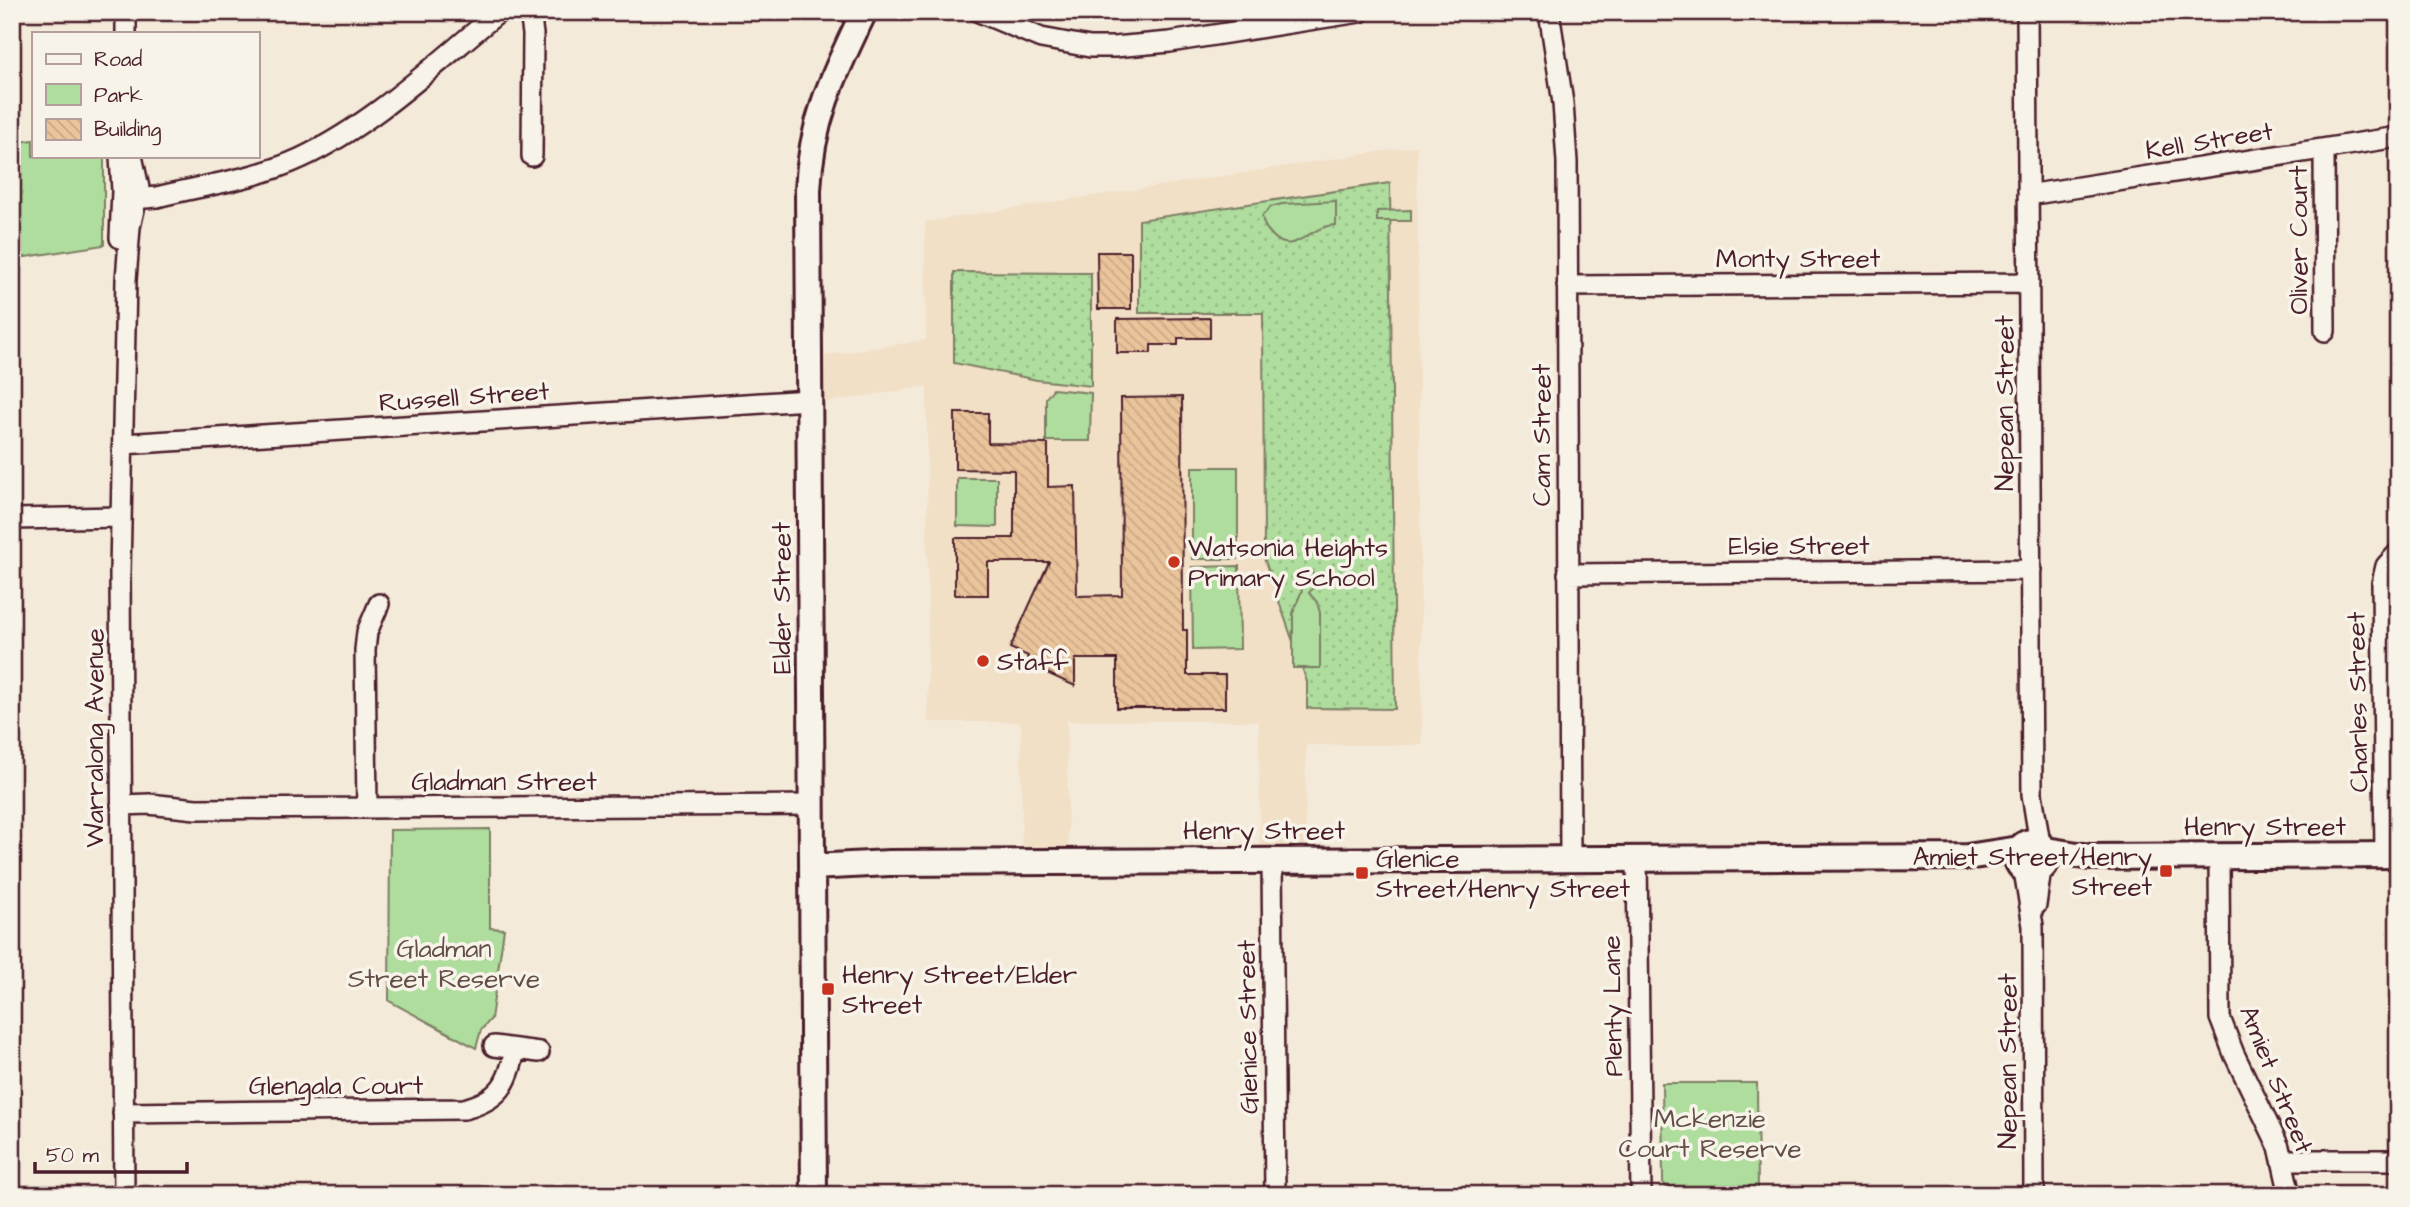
<svg xmlns="http://www.w3.org/2000/svg" width="2410" height="1207" viewBox="0 0 2410 1207" font-family="'Architects Daughter',sans-serif">
	<defs>
		<pattern id="grass-dots" width="8" height="8" patternUnits="userSpaceOnUse" patternTransform="scale(1.75)"><rect width="8" height="8" fill="#aedd9d"/><path d="M2 2h.1M6 6h.1" fill="none" stroke="#97bd87" stroke-width="1.8" stroke-linecap="round"/></pattern>
		<pattern id="building-back-hatch" width="6" height="6" patternUnits="userSpaceOnUse" patternTransform="scale(1.75)"><rect width="6" height="6" fill="#eac49b"/><path d="M-1 5l2 2M0 0l6 6M5-1l2 2" fill="none" stroke="#caa886"/></pattern>
	</defs>
	<rect width="100%" height="100%" fill="#f4ead9"/>
	<filter id="ink" filterUnits="userSpaceOnUse"><feTurbulence type="fractalNoise" baseFrequency=".0143" numOctaves="2"/><feDisplacementMap in="SourceGraphic" scale="14" xChannelSelector="R" yChannelSelector="G"/><feConvolveMatrix kernelMatrix="1 2 1 2 8 2 1 2 1" color-interpolation-filters="sRGB"/></filter>
	<g filter="url(#ink)">
		<path fill="#f1dfc6" d="M1417,146L1422,745H1306L1305,848H1260L1259,721H1067L1068,851L1022,850L1021,722H928L927,386L822,403V356L926,340L925,222Z"/>
		<path fill="url(#grass-dots)" stroke="#7c7e64" stroke-width="2" d="M1390,183L1395,709L1307,708V682L1264,558L1263,313H1139V220Z
			M954,272L1091,273V386L1037,380L954,363Z"/>
		<path fill="#aedd9d" stroke="#7c7e64" stroke-width="2" d="M33,140V156H104V245L12,259V143Z
			M1336,201V225C1309,225 1294,258 1273,236C1267,230 1263,225 1262,216L1271,207L1282,204Z
			M1411,210V221H1377V211Z
			M1053,389L1091,393L1090,441H1046V398Z
			M1192,467H1238V559H1192Z
			M957,478H997V527L957,526Z
			M1239,566L1240,649L1193,650L1192,567Z
			M1302,572H1311L1315,577V585L1309,593L1317,602L1320,613V668H1293V613L1302,590L1298,585V577Z
			M490,829V928L504,929L491,1019L481,1030L476,1048L389,1001L390,830Z
			M1662,1083H1757L1758,1195H1674L1663,1183Z"/>
		<path fill="url(#building-back-hatch)" stroke="#4a1f2b" stroke-width="2" d="M1097,252H1131V309H1098Z
			M1210,318V338H1178V345H1151V353H1117V319Z
			M1182,397L1183,630H1187V675H1225V708H1117V659H1075V686L1025,663L1028,656L1010,648L1049,562H988V595H955V538H1014V470L955,469V413H988V443L1048,444V487L1075,486L1077,596L1122,595L1121,398Z"/>
		<g fill="none" stroke-linecap="round" stroke-linejoin="round">
			<g stroke="#4a1f2b" stroke-width="24">
				<path id="minor" d="M530,12L533,34L532,156
					M979,12L1041,38L1090,47H1114L1170,42L1360,12
					M1549,12L1563,103L1567,162L1570,858
					M2027,12L2032,794L2040,844
					M126,33V12
					M2324,149L2325,331
					M120,156L122,191L120,238
					M122,191L145,198L157,197C205,185 256,179 301,158C375,123 436,63 499,12
					M2028,195L2398,137
					M1567,286L2029,283
					M123,444L809,400
					M12,519L121,517
					M1568,574L2031,570
					M121,805L149,804L196,809L812,805
					M367,808L365,650L367,632L379,604
					M2385,855L2382,583L2386,566L2398,553
					M2219,856L2220,1018L2234,1054L2279,1147L2290,1195
					M1637,858L1641,1195
					M1272,860L1275,1195
					M2024,870L2033,926L2034,1195
					M2036,905L2041,869
					M494,1046L539,1052
					M123,1113L464,1109C499,1100 509,1084 515,1049
					M2283,1160H2398
					M124,1195L120,572L126,280L130,227L139,188L132,156"/>
			</g>
			<g stroke="#4a1f2b" stroke-width="30">
				<path id="tertiary" d="M2017 857a15 15 0 1 1 30 0a15 15 0 1 1-30 0Z
					M2046,850L2090,857L2398,855
					M812,867L889,863L1967,857L2019,849
					M814,1195L808,190C811,120 834,74 864,12"/>
			</g>
			<use href="#minor" stroke="#f7f3e8" stroke-width="19"/>
			<use href="#tertiary" stroke="#f7f3e8" stroke-width="24"/>
		</g>
	</g>
	<g fill="#c8321e" stroke="#f7f3e8" stroke-width="2.5">
		<circle cx="1174" cy="562" r="7"/>
		<circle cx="983" cy="661" r="7"/>
		<rect x="2159" y="864" width="14" height="14" rx="3.5"/>
		<rect x="1355" y="866" width="14" height="14" rx="3.5"/>
		<rect x="821" y="982" width="14" height="14" rx="3.5"/>
	</g>
	<g text-anchor="middle" stroke-width="7" stroke-linejoin="round" paint-order="stroke">
		<g font-size="26" fill="#4a1f2b" stroke="#f7f3e8">
			<text transform="translate(2209 140) rotate(-9)" y="9">Kell Street</text>
			<text transform="translate(2298 240) rotate(-90)" y="9">Oliver Court</text>
			<text x="1798" y="267">Monty Street</text>
			<text transform="translate(464 396) rotate(-4)" y="9">Russell Street</text>
			<text transform="translate(2004 403) rotate(-90)" y="9">Nepean Street</text>
			<text transform="translate(1541 435) rotate(-90)" y="9">Cam Street</text>
			<text x="1799" y="554">Elsie Street</text>
			<text transform="translate(781 598) rotate(-90)" y="9">Elder Street</text>
			<text transform="translate(2357 702) rotate(-91)" y="9">Charles Street</text>
			<text transform="translate(94 738) rotate(-90)" y="9">Warralong Avenue</text>
			<text x="504" y="790">Gladman Street</text>
			<text x="2265" y="835">Henry Street</text>
			<text x="1264" y="839">Henry Street</text>
			<text transform="translate(1612 1006) rotate(-91)" y="9">Plenty Lane</text>
			<text transform="translate(1247 1027) rotate(-91)" y="9">Glenice Street</text>
			<text transform="translate(2007 1061) rotate(-90)" y="9">Nepean Street</text>
			<text transform="translate(2277 1079) rotate(68)" y="9">Amiet Street</text>
			<text x="336" y="1094">Glengala Court</text>
		</g>
		<g font-size="26" fill="#4a1f2b" stroke="#f7f3e8" text-anchor="start">
			<text x="1188" y="556">Watsonia Heights<tspan x="1188" dy="30">Primary School</tspan></text>
			<text x="997" y="670">Staff</text>
			<text x="2152" y="865" text-anchor="end">Amiet Street/Henry<tspan x="2152" dy="30">Street</tspan></text>
			<text x="1376" y="867">Glenice<tspan x="1376" dy="30">Street/Henry Street</tspan></text>
			<text x="842" y="983">Henry Street/Elder<tspan x="842" dy="30">Street</tspan></text>
		</g>
		<g font-size="26" fill="#634e48" stroke="#f7f3e8">
			<text x="444" y="957">Gladman<tspan x="444" dy="30">Street Reserve</tspan></text>
			<text x="1710" y="1127">Mckenzie<tspan x="1710" dy="30">Court Reserve</tspan></text>
		</g>
	</g>
	<rect width="2410" height="1207" fill="none" stroke="#f7f3e8" stroke-width="42"/>
	<rect x="21" y="21" width="2368" height="1165" fill="none" stroke="#4a1f2b" stroke-width="2.5" filter="url(#ink)"/>
	<rect x="32" y="32" width="228" height="126" fill="#f7f3e8" stroke="#b29e9c" stroke-width="2"/>
	<rect x="46" y="54" width="35" height="10" fill="#f7f3e8" stroke="#b29e9c" stroke-width="2"/>
	<text x="94" y="66" font-size="21" fill="#4a1f2b">Road</text>
	<rect x="46" y="84" width="35" height="21" fill="#aedd9d" stroke="#b29e9c" stroke-width="2"/>
	<text x="94" y="102" font-size="21" fill="#4a1f2b">Park</text>
	<rect x="46" y="119" width="35" height="21" fill="url(#building-back-hatch)" stroke="#b29e9c" stroke-width="2"/>
	<text x="94" y="136" font-size="21" fill="#4a1f2b">Building</text>
	<path d="M35 1162v10h152v-10" fill="none" stroke="#4a1f2b" stroke-width="3.5"/>
	<text x="46" y="1162" font-size="21" fill="#4a1f2b" stroke="#f7f3e8" stroke-width="5" paint-order="stroke">50 m</text>
</svg>
